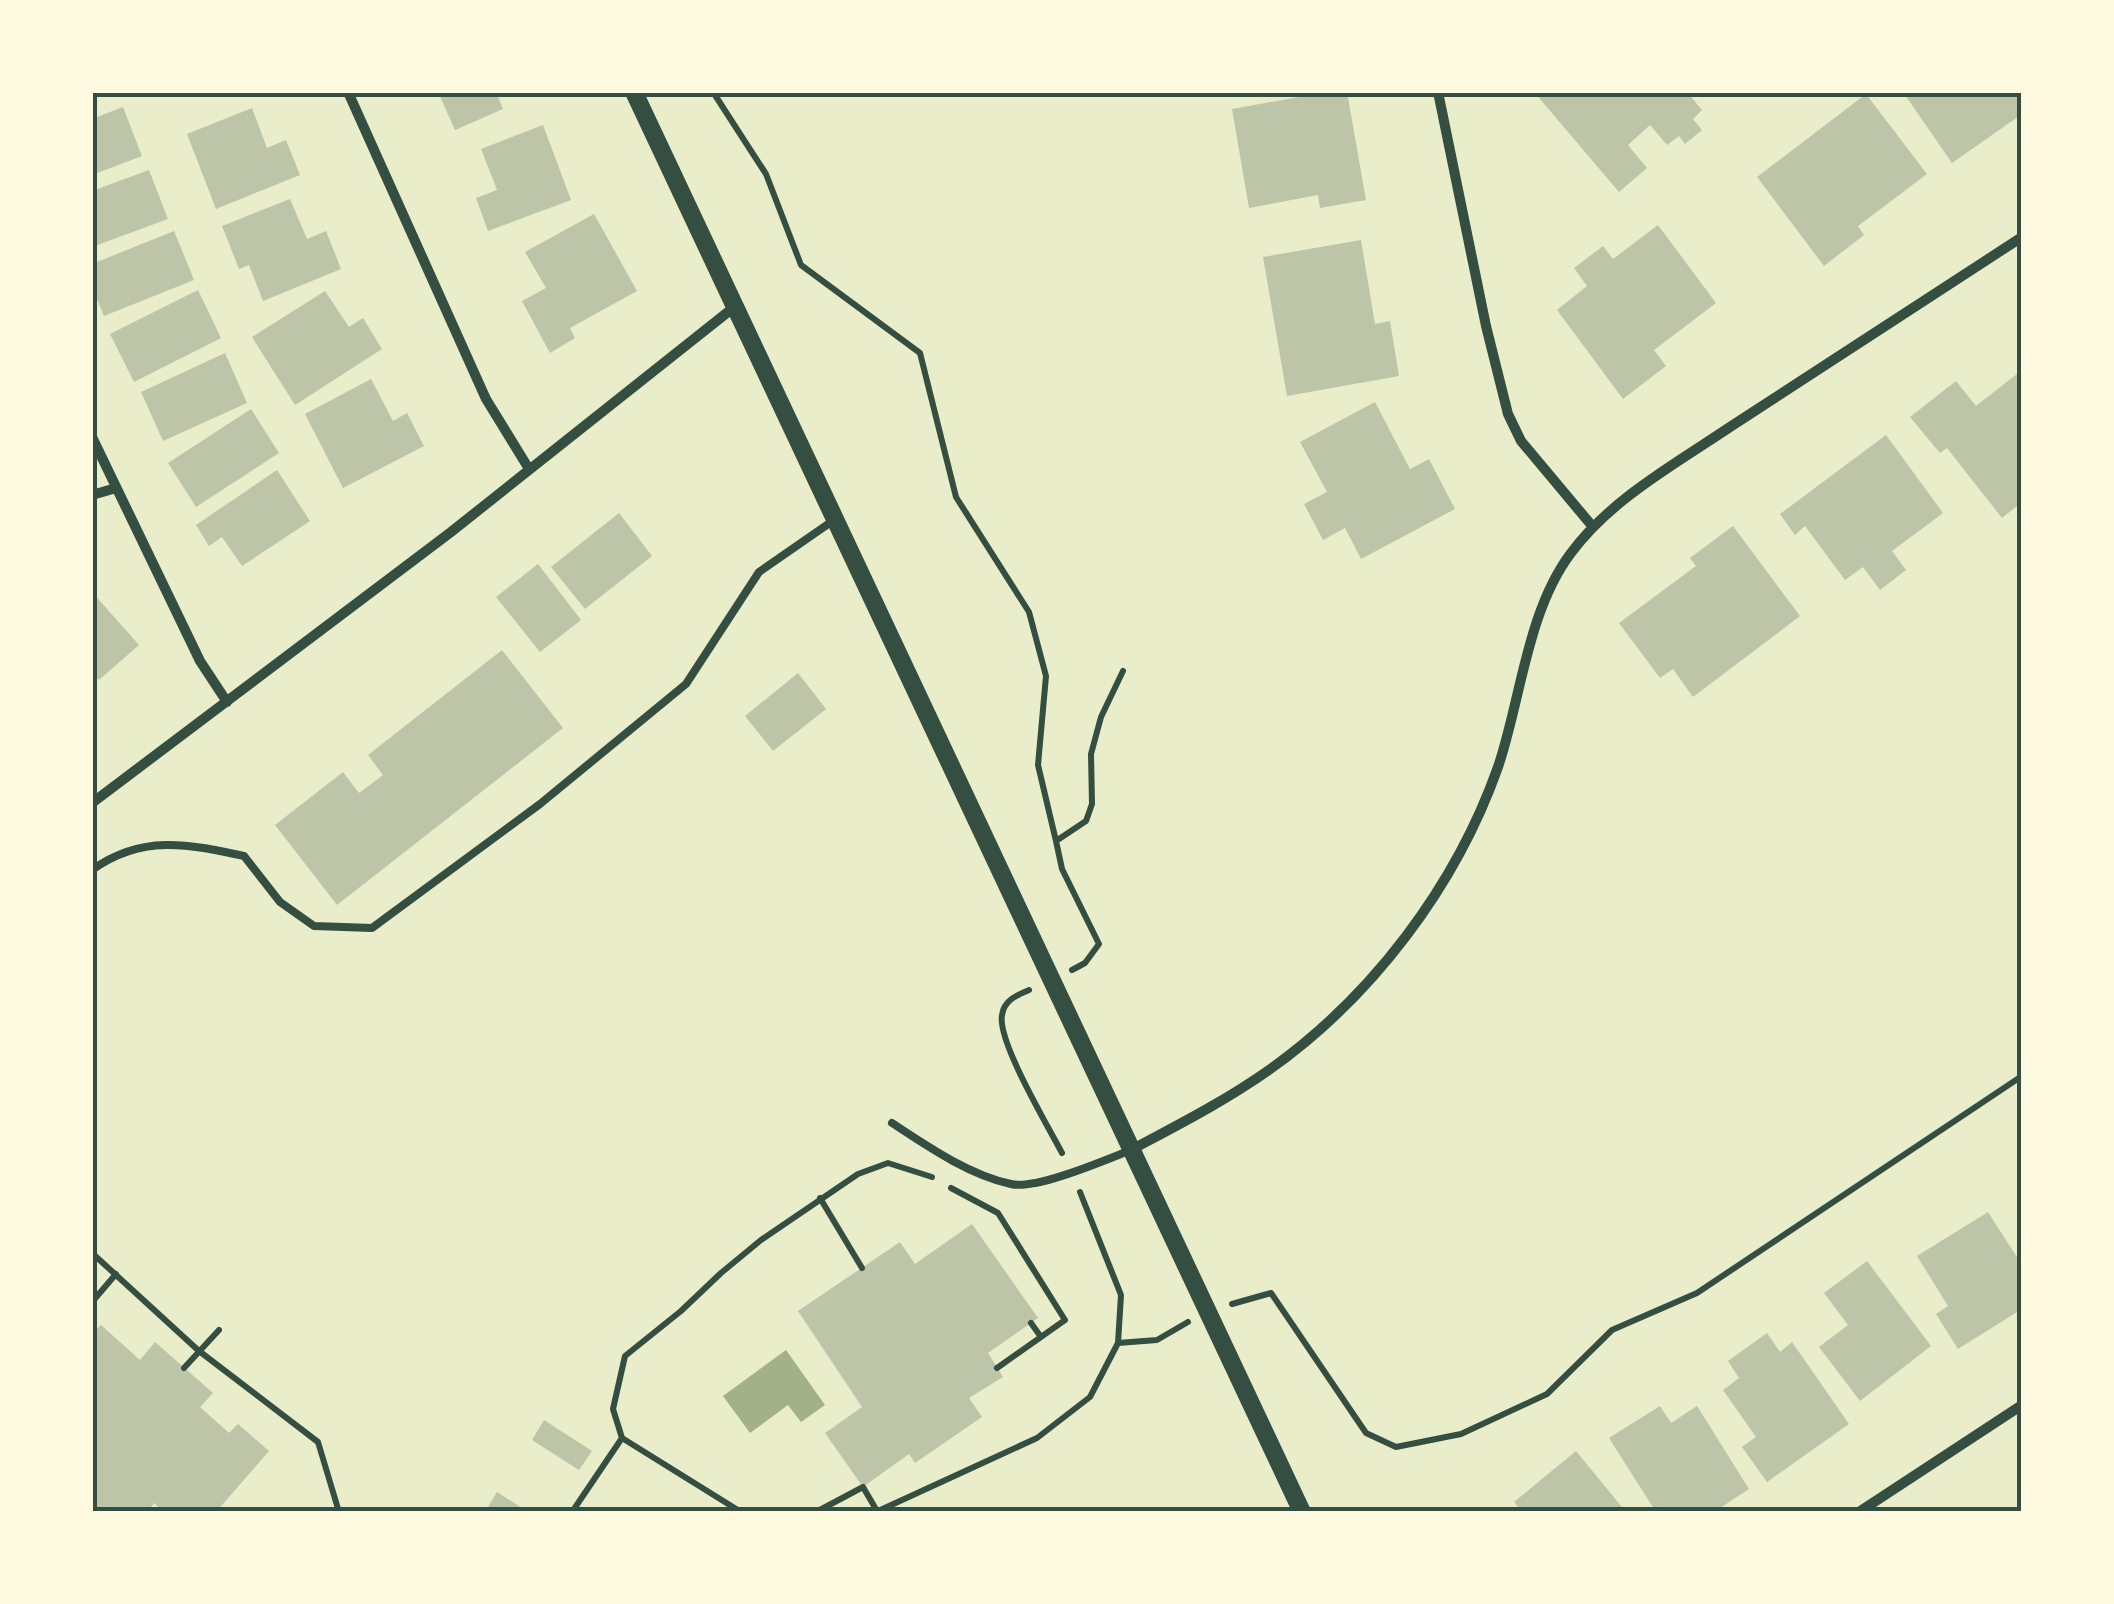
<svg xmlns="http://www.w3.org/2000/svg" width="2114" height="1604" viewBox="0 0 2114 1604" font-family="Rubik,sans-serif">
	<rect width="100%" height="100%" fill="#e9edc9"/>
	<path fill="#a3b18a" d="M786,1350L825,1405L801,1422L788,1405L750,1433L723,1396Z"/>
	<path fill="#bcc5a7" d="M438,92H496L503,109L455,130Z
		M1327,92H1347L1366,200L1320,208L1318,195L1249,208L1232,109Z
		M1534,92H1687L1702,110L1693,119L1702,130L1685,144L1679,136L1667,145L1650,125L1628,145L1647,168L1619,192Z
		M1903,92H2022V114L1952,163Z
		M1866,94L1927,174L1858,226L1864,235L1824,266L1757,177Z
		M123,107L142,156L92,175V119Z
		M252,108L267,148L286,140L300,175L216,209L187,134Z
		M543,125L571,200L488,231L476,198L497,190L481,149Z
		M149,170L168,219L92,247V191Z
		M290,199L307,239L326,231L341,269L263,301L249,265L239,269L222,226Z
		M594,214L637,291L570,328L575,338L550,353L522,301L546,288L525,252Z
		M1658,225L1716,303L1654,350L1666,366L1623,399L1557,310L1587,286L1574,268L1603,246L1613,259Z
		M174,231L194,280L104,316L92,287V264Z
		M1361,240L1375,324L1390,321L1399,376L1287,396L1263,257Z
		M198,290L221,338L134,382L110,334Z
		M325,291L349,327L363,318L382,349L295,405L252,337Z
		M225,353L247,403L163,441L141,392Z
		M2022,370V502L2002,518L1947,448L1940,453L1910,417L1956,381L1976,406Z
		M371,379L393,421L407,413L424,446L343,488L305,414Z
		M1375,402L1410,469L1429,459L1455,509L1361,559L1345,528L1323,540L1304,504L1327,492L1300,442Z
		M251,409L279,453L196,507L168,463Z
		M1886,435L1943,513L1892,551L1906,570L1880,590L1863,567L1845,580L1805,526L1795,535L1780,514Z
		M277,470L310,521L242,566L222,537L209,546L196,525Z
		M619,513L652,556L585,609L551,567Z
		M1733,526L1800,616L1693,697L1673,669L1660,678L1619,623L1696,566L1690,558Z
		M538,564L581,620L540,652L496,597Z
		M92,592L139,645L99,680L92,673Z
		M502,650L563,728L337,905L275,825L343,772L359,793L383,775L368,755Z
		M798,673L826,709L773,751L745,716Z
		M1988,1212L2022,1265V1309L1958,1349L1936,1314L1948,1306L1917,1256Z
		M972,1224L1038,1318L988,1353L1003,1377L969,1398L982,1417L915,1463L909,1454L863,1487L825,1433L862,1407L798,1311L900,1242L915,1264Z
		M1867,1261L1931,1346L1860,1401L1819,1347L1848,1325L1824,1293Z
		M101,1325L140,1360L155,1342L213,1393L200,1407L229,1433L238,1424L269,1451L216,1512H164L154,1503L147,1512H96L92,1509V1333Z
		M1767,1333L1780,1352L1792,1342L1849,1424L1767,1482L1742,1447L1756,1437L1723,1390L1739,1378L1728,1361Z
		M1660,1406L1671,1423L1697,1406L1749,1489L1714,1512H1656L1609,1438Z
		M544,1420L592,1451L579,1470L532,1440Z
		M1576,1451L1626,1512H1522L1514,1502Z
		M497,1492L528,1512H485Z"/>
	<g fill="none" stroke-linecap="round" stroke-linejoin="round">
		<path stroke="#344e41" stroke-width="6" d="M713,92L766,174L801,265L920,353L956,497L1029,612L1046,676L1038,765L1056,841
			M1072,970L1085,963L1099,944L1062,869L1056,841L1086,821L1092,804L1091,754L1101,717L1123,671
			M1029,990C1017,995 1004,1000 1002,1015C997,1041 1048,1126 1062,1153
			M951,1188L998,1213L1065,1320L997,1368
			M820,1198L862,1268
			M92,1253L199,1351L318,1442L339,1512
			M92,1302L116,1274
			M1232,1304L1271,1293L1366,1433L1396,1447L1461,1434L1547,1394L1612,1330L1697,1293L2022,1076
			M1031,1323L1041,1337
			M1118,1343L1157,1340L1188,1322
			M184,1368L219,1330
			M572,1512L622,1438
			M741,1512L622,1438L613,1409L625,1356L681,1311L721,1273L761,1240L858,1174L888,1163L932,1177
			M816,1512L863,1487L877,1511
			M876,1512L1037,1438L1090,1397L1118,1343L1121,1295L1080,1192"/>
		<path stroke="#344e41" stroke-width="8" d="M92,870C142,834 188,844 244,856L280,902L314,926L372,928L540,804L686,684L759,572L834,520
			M892,1123C927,1146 969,1175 1011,1184C1036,1190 1105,1160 1131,1150"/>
		<path stroke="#344e41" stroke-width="10" d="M348,92L486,399L529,469
			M1438,92L1486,326L1508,414L1521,441L1593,527
			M92,437L200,661L227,702
			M92,495L116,488
			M92,803L451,532L733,308
			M1131,1150C1178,1125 1225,1101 1269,1070C1372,997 1456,886 1498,767C1521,699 1527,611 1571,553C1611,499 1675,464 1730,427C1827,363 1925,301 2022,237
			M1859,1512L2022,1405"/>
		<path stroke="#344e41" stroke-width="18" d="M634,92L1302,1512"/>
	</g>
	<rect width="2114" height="1604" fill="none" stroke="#fefae0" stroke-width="190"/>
	<rect x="95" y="95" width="1924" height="1414" fill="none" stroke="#344e41" stroke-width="4"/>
</svg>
